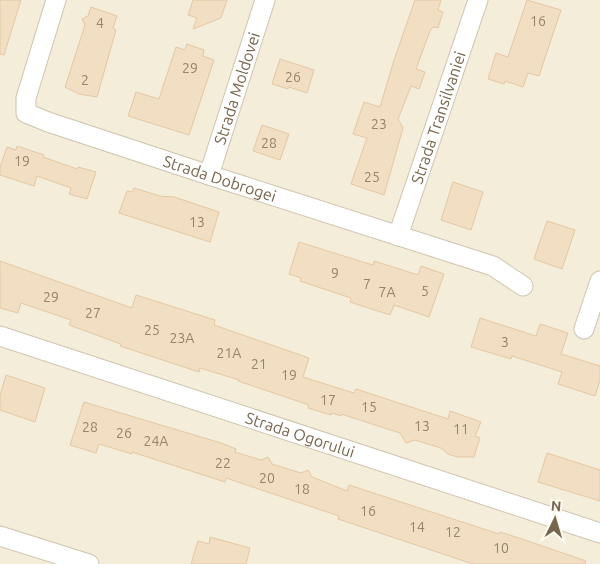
<svg xmlns="http://www.w3.org/2000/svg" width="600" height="564" viewBox="0 0 600 564" font-family="Ubuntu,sans-serif">
	<rect width="100%" height="100%" fill="#fcf9eb"/>
	<path fill="#f4edd9" d="M0,0H600V564H0Z"/>
	<path fill="#f1dec3" stroke="#e4c8a3" d="M0,0H21L4,55L0,54Z
		M193,0H227L221,18L193,29L197,18L188,15Z
		M415,0H441L438,10L443,12L438,28L433,27L430,31L416,69L425,72L419,89L411,86L398,119L403,128L384,195L351,184L367,138L353,134L364,102L380,107L394,60Z
		M527,0L561,10L539,76L528,73L523,87L505,81L504,84L488,79L496,53L508,57Z
		M91,7L117,16L113,28L116,30L97,97L79,94L65,87L85,25L82,19L88,16Z
		M187,44L204,50L203,56L214,60L189,135L128,116L136,92L159,99L176,47L185,50Z
		M280,59L314,70L307,93L289,87L288,89L272,84Z
		M262,125L289,134L280,160L253,151Z
		M17,146L44,155L43,157L77,169L78,167L96,172L87,199L69,194L71,188L37,176L34,186L0,175V167L7,147L16,150Z
		M453,182L483,192L471,230L441,220Z
		M134,188L160,196L174,197L219,212L210,242L119,213L127,191L132,192Z
		M547,221L575,230L562,269L534,259Z
		M299,242L363,262L373,265L374,261L418,275L421,266L444,274L429,317L394,305L390,315L350,302L351,298L300,281L301,278L289,274Z
		M0,261L132,308L136,295L215,320L214,325L309,358L303,377L354,393L356,389L448,419L450,411L481,422L475,436L480,438L474,457H457L448,454L441,448L415,440L406,443L400,433L341,414V416L332,413L331,415L308,408L309,405L238,381L239,380L200,368L199,372L120,346L121,344L69,325L71,320L21,303L18,313L0,308Z
		M480,318L536,336L540,324L568,333L561,354L600,366V380L595,396L558,384L562,372L512,356L511,359L471,347Z
		M6,375L45,388L35,422L0,410V395Z
		M84,402L221,443L236,449L235,452L261,460L268,457L272,464L301,473L308,470L312,477L347,491L349,485L499,534L500,532L522,539L586,561L585,564H473L338,519L339,516L226,478L225,482L132,452V454L99,444L96,453L70,445Z
		M547,453L600,470V501L538,482Z
		M210,537L250,548L246,564H191L198,541L209,544Z"/>
	<g fill="none" stroke-linecap="round" stroke-linejoin="round">
		<g stroke="#cfc4af" stroke-width="21">
			<g id="minor">
				<path id="s1" d="M56,0L26,98V113L48,122L209,175L493,266L523,286"/>
				<path id="s2" d="M209,175L265,0"/>
				<path id="s3" d="M398,236L478,0"/>
				<path d="M584,329L600,281"/>
				<path id="s4" d="M0,336L600,533"/>
				<path d="M0,536L89,564"/>
			</g>
		</g>
		<use href="#minor" stroke="#fff" stroke-width="19"/>
	</g>
	<g text-anchor="middle" stroke-width="4" stroke-linejoin="round" paint-order="stroke">
		<g font-size="14" fill="#96836a">
			<text x="538" y="26">16</text>
			<text x="100" y="28">4</text>
			<text x="190" y="73">29</text>
			<text x="293" y="82">26</text>
			<text x="85" y="85">2</text>
			<text x="379" y="129">23</text>
			<text x="269" y="148">28</text>
			<text x="22" y="166">19</text>
			<text x="372" y="182">25</text>
			<text x="197" y="227">13</text>
			<text x="335" y="278">9</text>
			<text x="367" y="289">7</text>
			<text x="425" y="296">5</text>
			<text x="387" y="297">7A</text>
			<text x="51" y="302">29</text>
			<text x="93" y="318">27</text>
			<text x="152" y="335">25</text>
			<text x="182" y="343">23A</text>
			<text x="505" y="347">3</text>
			<text x="229" y="358">21A</text>
			<text x="259" y="369">21</text>
			<text x="289" y="380">19</text>
			<text x="328" y="405">17</text>
			<text x="369" y="412">15</text>
			<text x="422" y="431">13</text>
			<text x="90" y="432">28</text>
			<text x="461" y="434">11</text>
			<text x="124" y="438">26</text>
			<text x="156" y="446">24A</text>
			<text x="223" y="468">22</text>
			<text x="267" y="483">20</text>
			<text x="302" y="494">18</text>
			<text x="368" y="516">16</text>
			<text x="417" y="532">14</text>
			<text x="453" y="537">12</text>
			<text x="501" y="553">10</text>
		</g>
		<g font-size="16" fill="#78654d" stroke="#fffcf1">
			<text dy="6" stroke="none"><textPath href="#s2" startOffset="91">Strada Moldovei</textPath></text>
			<text dy="6" stroke="none"><textPath href="#s3" startOffset="125">Strada Transilvaniei</textPath></text>
			<text dy="6" stroke="none"><textPath href="#s1" startOffset="322">Strada Dobrogei</textPath></text>
			<text dy="6" stroke="none"><textPath href="#s4" startOffset="316">Strada Ogorului</textPath></text>
		</g>
	</g>
	<g transform="translate(555 519) rotate(5)" stroke="#fffcf1" stroke-width="4" paint-order="stroke">
	<path d="M0-4L9 19L0 12L-9 19Z" fill="#78654d"/>
	<text y="-8" font-size="14" font-weight="bold" text-anchor="middle" fill="#78654d">N</text>
	</g>
</svg>
